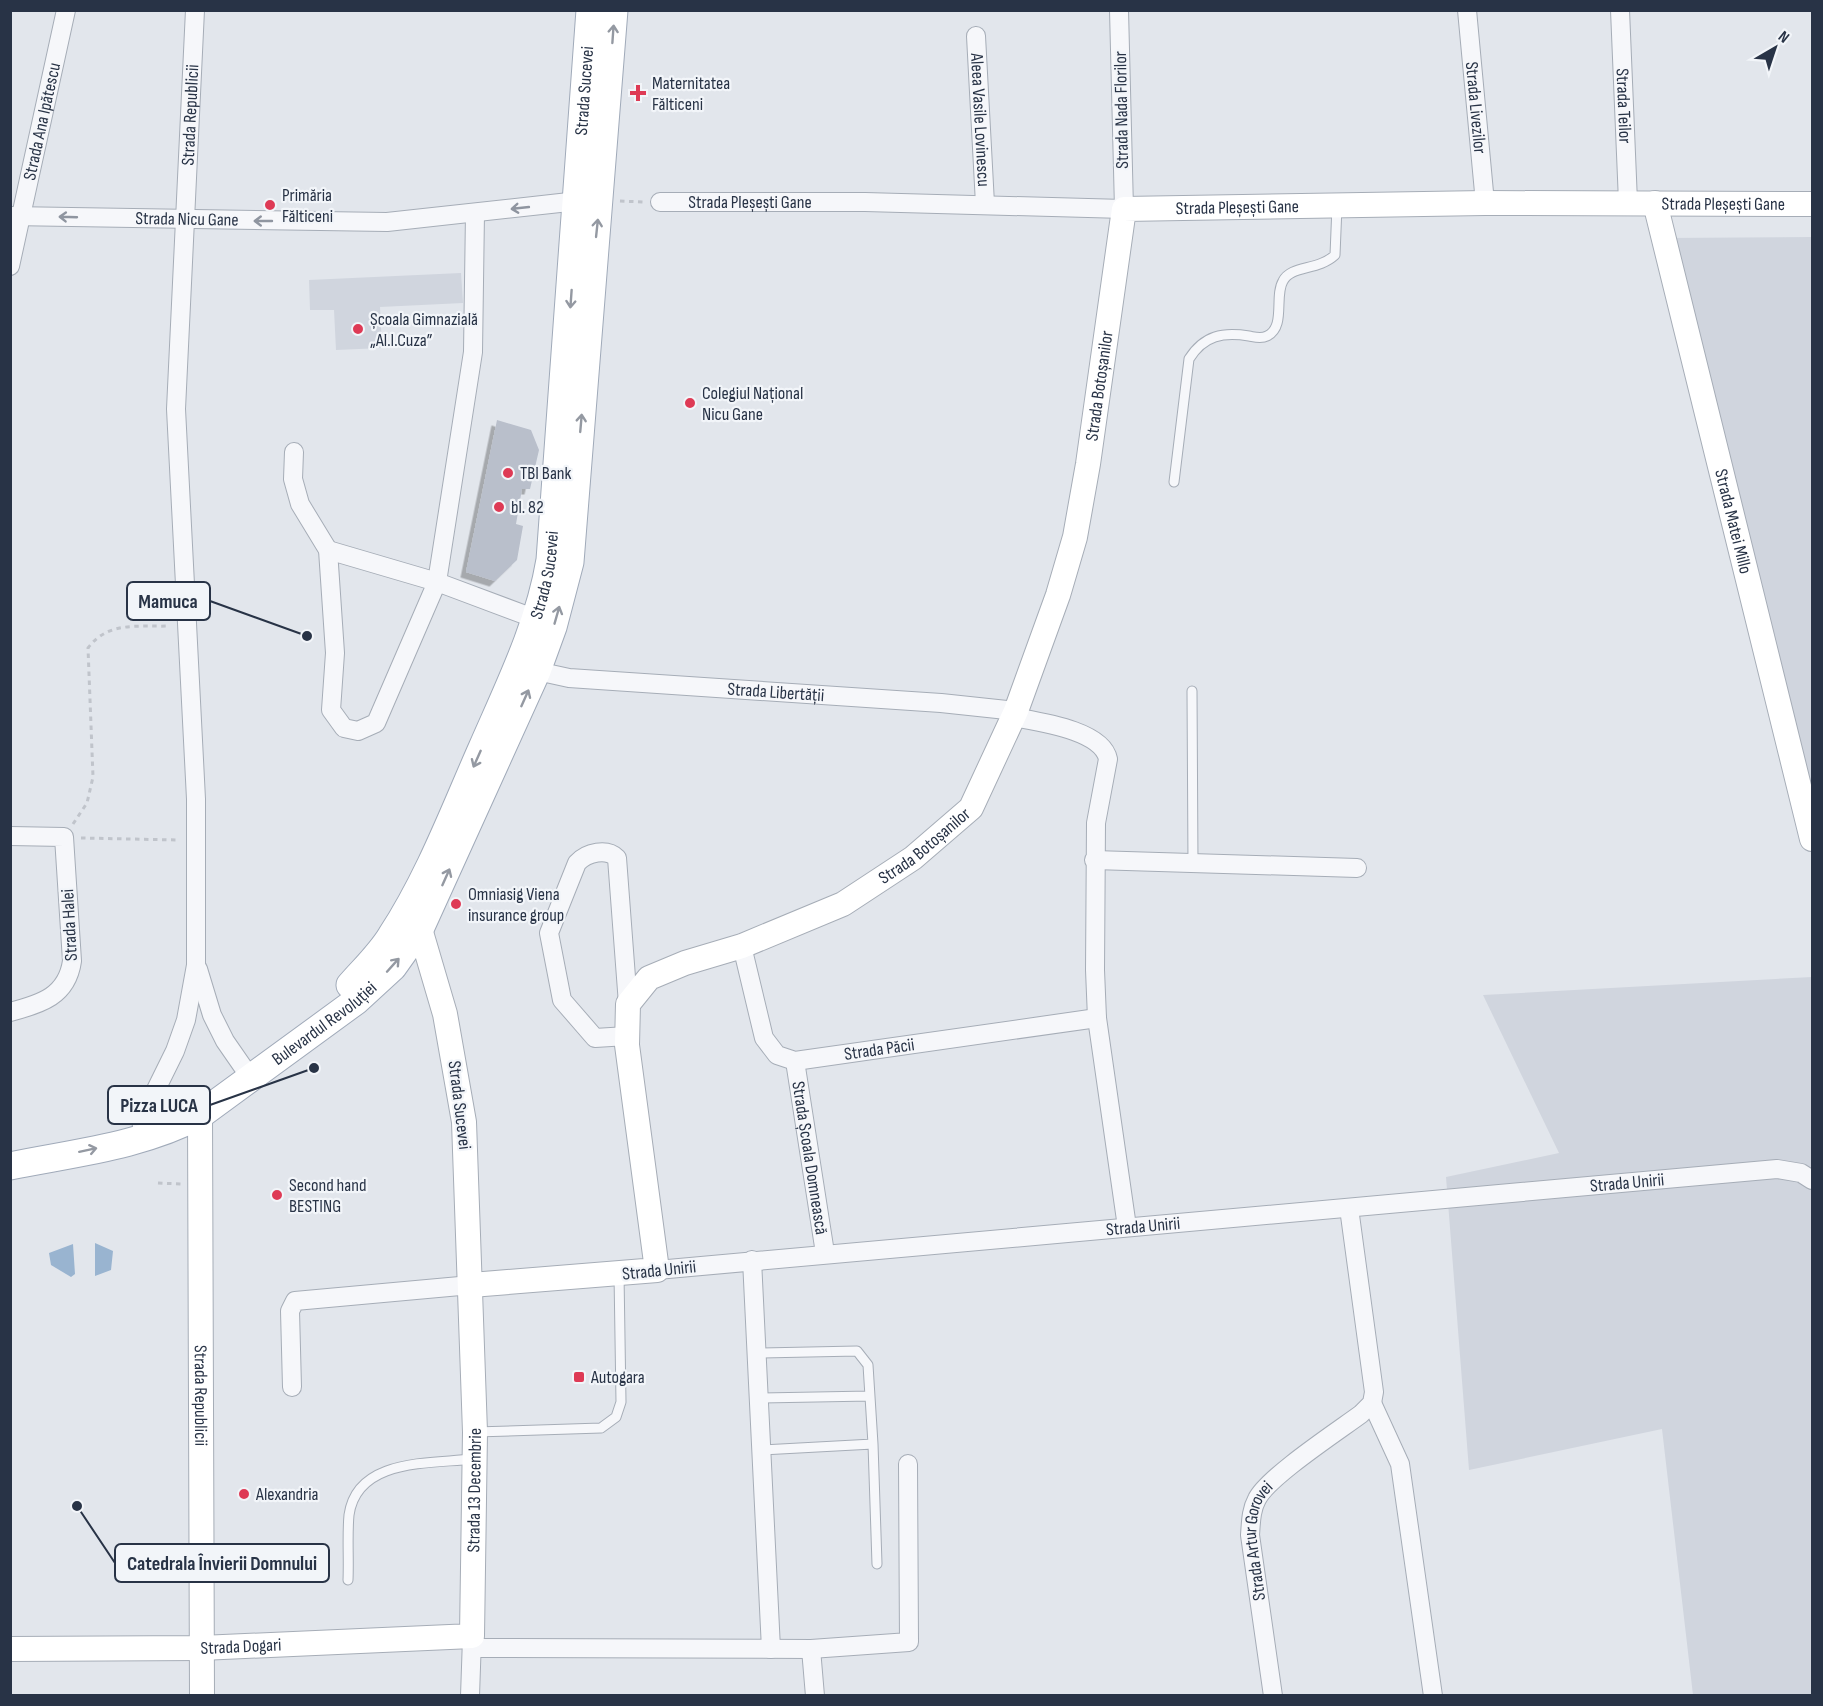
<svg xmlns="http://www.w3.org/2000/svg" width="1823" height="1706" viewBox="0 0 1823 1706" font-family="'Sofia Sans Condensed',sans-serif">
	<defs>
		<filter id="shadow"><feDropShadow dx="-5.5" dy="5.5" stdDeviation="0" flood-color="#0004"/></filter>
	</defs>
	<rect width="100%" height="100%" fill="#e2e6ec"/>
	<path fill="#d0d5de" d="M1812,237V835L1665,238Z
		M461,273L463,303L380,307L382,348L336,350L334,310H310L309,280Z
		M1812,977V1695H1693L1662,1429L1469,1470L1446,1177L1559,1153L1483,995Z"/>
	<path fill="#99b4d0" d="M95,1243L113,1251L111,1270L95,1276Z
		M73,1244L75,1274L71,1277L51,1265L49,1253Z"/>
	<path fill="#b9bfcb" filter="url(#shadow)" d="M497,420L531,430L539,450L530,489H522L516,524L523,526L517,560L495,581L466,572Z"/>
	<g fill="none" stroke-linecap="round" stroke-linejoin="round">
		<g stroke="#a6adb7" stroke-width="11">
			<path id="lane" d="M1174,482L1189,359C1204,335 1223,332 1249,336C1255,337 1261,339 1267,336C1286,327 1274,296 1283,281C1291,265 1318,271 1335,255L1337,206
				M1192,691L1193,863
				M756,1353L857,1351L868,1365L873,1444L761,1450
				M758,1398L870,1396
				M475,1432L601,1428L616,1417L621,1402L619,1274
				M873,1444L877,1564
				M348,1580C349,1559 347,1536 349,1515C357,1458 430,1464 472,1459"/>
		</g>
		<g stroke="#a6adb7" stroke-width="20">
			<g id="street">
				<path id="s1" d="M1467,10L1485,203"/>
				<path id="s2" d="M1620,10L1628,202"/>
				<path id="s3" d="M976,36L985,204"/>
				<path id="s4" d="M660,202H865L1124,209L1119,10"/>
				<path id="s5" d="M10,216L387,222L578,201"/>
				<path id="s6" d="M10,266L66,10"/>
				<path d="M294,452L293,479L300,504L328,550L335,653L331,710L344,728L358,731L376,723L437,582L473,352L475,213"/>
				<path d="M328,550L437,582L536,619"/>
				<path id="s7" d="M537,671L569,678L941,703L1016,711"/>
				<path d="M1013,717C1039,722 1102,730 1108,759L1096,823L1095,970L1097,1018L1127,1227"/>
				<path d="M10,836L64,837L72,961C67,996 41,1004 10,1012"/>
				<path d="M1094,860L1357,868"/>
				<path id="s8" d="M742,946L764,1038L777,1055L795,1061L1097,1018"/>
				<path d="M198,969L212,1015L225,1041L252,1080"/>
				<path d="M627,1036L595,1038L562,1000L549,933L577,863C587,852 607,848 617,858L628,1004"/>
				<path id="s9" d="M795,1061L825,1253"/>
				<path id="s10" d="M144,1138L141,1120L175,1051L186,1020L196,965V799L176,409L195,10"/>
				<path d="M752,1260L771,1649"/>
				<path id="s11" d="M657,1270L1777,1169L1801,1173L1812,1180"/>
				<path d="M292,1387L290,1311L295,1301L471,1285"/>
				<path d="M1372,1403L1400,1464L1433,1696"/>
				<path d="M472,1648L811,1649L909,1642L908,1464"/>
				<path d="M811,1649L815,1696"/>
				<path d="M470,1696L472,1638"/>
				<path id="s12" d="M1273,1696L1250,1535C1251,1522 1251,1510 1257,1499C1268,1477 1338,1431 1361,1414L1372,1403L1374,1392L1349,1208"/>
			</g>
		</g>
		<g stroke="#a6adb7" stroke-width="26">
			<g id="secondary">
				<path id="s13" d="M1655,203L1812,839"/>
				<path id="s14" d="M196,1098L200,1115L202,1696"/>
				<path id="s15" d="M471,1285L657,1270L627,1045L628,1004L649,978L685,963L742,946L843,904L913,858L971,808L1016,711L1058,595L1075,537L1088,464L1124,209L1485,203L1812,204"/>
				<path id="s16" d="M10,1649L201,1648L472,1636L475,1432L464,1122L445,1014L420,929L410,916"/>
			</g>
		</g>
		<g stroke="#a0aab9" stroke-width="29">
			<g id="primary">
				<path id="s17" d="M350,985C364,969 380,954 391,936C429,878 454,811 482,748C509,686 539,626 550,560L590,10"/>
				<path id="s18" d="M10,1166C74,1153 143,1146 200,1115L356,1001L393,967L420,929L537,671L553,627L570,562L614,10"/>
			</g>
		</g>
		<path stroke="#c0c4cb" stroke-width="3" stroke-dasharray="4.5 4.5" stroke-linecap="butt" d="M620,201L643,202
			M73,824L87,803L93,777L88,648C108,621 138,627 169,626
			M81,838L179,840
			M158,1183L181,1184"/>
		<use href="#lane" stroke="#f6f7fa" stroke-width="9"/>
		<use href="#street" stroke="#f6f7fa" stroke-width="18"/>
		<use href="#secondary" stroke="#fff" stroke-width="24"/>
		<use href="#primary" stroke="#fff" stroke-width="27"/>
	</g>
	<defs><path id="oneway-shaft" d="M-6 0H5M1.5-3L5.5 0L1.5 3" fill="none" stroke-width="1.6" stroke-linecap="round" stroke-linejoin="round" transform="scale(1.5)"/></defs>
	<g stroke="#9499a2">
		<use href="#oneway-shaft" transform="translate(613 34) rotate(-86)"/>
		<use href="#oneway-shaft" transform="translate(597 228) rotate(-84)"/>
		<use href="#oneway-shaft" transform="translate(571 299) rotate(94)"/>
		<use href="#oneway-shaft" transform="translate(581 423) rotate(-85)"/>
		<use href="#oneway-shaft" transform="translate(557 615) rotate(-74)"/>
		<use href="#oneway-shaft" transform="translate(525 698) rotate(-66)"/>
		<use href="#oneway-shaft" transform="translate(477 759) rotate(114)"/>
		<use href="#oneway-shaft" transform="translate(446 877) rotate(-66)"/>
		<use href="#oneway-shaft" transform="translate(393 965) rotate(-48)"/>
		<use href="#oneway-shaft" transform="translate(88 1150) rotate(-12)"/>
	</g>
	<g stroke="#8f95a0">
		<use href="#oneway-shaft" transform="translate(520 208) rotate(174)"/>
		<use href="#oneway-shaft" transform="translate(68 217) rotate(-178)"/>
		<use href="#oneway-shaft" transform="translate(263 221) rotate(-180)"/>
	</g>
	<g fill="#de3a55" stroke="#f2f5f9" stroke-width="2">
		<path d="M635 84h6v6h6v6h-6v6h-6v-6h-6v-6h6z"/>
		<circle cx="270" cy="205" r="6"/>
		<circle cx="358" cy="329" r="6"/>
		<circle cx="690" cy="403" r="6"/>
		<circle cx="508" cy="473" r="6"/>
		<circle cx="499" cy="507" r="6"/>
		<circle cx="456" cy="904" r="6"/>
		<circle cx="277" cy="1195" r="6"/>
		<rect x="573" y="1371" width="12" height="12" rx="3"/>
		<circle cx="244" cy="1494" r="6"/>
	</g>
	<g text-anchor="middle" stroke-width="4.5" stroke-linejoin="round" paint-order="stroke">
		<g font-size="18" fill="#283346" stroke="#f2f5f9" text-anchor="start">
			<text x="652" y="89">Maternitatea<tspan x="652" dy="21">Fălticeni</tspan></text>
			<text x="282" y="201">Primăria<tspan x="282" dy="21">Fălticeni</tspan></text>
			<text x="370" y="325">Școala Gimnazială<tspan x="370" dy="21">„Al.I.Cuza”</tspan></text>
			<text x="702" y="399">Colegiul Național<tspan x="702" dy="21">Nicu Gane</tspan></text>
			<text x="520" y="479">TBI Bank</text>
			<text x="511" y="513">bl. 82</text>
			<text x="468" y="900">Omniasig Viena<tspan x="468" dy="21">insurance group</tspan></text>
			<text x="289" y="1191">Second hand<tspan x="289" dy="21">BESTING</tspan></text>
			<text x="591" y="1383">Autogara</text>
			<text x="256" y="1500">Alexandria</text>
		</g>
		<g font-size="18" fill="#283346" stroke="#f2f5f9">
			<text dy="6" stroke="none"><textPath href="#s17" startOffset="944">Strada Sucevei</textPath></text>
			<text dy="6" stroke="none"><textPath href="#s2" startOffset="96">Strada Teilor</textPath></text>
			<text dy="6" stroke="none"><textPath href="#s1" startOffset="98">Strada Livezilor</textPath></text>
			<text transform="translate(1121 110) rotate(-91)" y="6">Strada Nada Florilor</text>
			<text dy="6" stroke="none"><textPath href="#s10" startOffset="1035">Strada Republicii</textPath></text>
			<text dy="6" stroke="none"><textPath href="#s6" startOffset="148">Strada Ana Ipătescu</textPath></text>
			<text dy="6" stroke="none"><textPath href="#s3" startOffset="84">Aleea Vasile Lovinescu</textPath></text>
			<text dy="6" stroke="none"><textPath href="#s4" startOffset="90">Strada Pleșești Gane</textPath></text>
			<text dy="6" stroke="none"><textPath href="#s15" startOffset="2078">Strada Pleșești Gane</textPath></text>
			<text dy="6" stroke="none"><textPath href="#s15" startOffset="1592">Strada Pleșești Gane</textPath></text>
			<text dy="6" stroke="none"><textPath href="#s5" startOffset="177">Strada Nicu Gane</textPath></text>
			<text dy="6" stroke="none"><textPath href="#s15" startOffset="1300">Strada Botoșanilor</textPath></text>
			<text dy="6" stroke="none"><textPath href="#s13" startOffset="328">Strada Matei Millo</textPath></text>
			<text dy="6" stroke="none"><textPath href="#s17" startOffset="458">Strada Sucevei</textPath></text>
			<text dy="6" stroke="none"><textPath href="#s7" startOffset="240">Strada Libertății</textPath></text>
			<text dy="6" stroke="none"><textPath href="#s15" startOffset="796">Strada Botoșanilor</textPath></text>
			<text transform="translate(69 925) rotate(-93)" y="6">Strada Halei</text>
			<text dy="6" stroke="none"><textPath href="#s18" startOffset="352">Bulevardul Revoluției</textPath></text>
			<text dy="6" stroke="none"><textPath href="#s8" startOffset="220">Strada Păcii</textPath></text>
			<text transform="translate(460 1105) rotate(83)" y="6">Strada Sucevei</text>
			<text dy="6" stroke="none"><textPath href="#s9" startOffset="98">Strada Școala Domnească</textPath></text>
			<text dy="6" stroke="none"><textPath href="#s11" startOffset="974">Strada Unirii</textPath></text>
			<text dy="6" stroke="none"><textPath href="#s11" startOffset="488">Strada Unirii</textPath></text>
			<text transform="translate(659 1270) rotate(-6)" y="6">Strada Unirii</text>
			<text dy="6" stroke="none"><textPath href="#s14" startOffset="298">Strada Republicii</textPath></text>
			<text dy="6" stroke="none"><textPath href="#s16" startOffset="608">Strada 13 Decembrie</textPath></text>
			<text dy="6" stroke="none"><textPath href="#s12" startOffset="158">Strada Artur Gorovei</textPath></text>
			<text dy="6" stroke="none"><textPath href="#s16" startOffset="231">Strada Dogari</textPath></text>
		</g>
	</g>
	<path fill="none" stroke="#283346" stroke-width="2" d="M307 636L210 601M314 1068L210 1105M77 1506L115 1563"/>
	<g fill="#283346" stroke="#f2f5f9" stroke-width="2">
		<circle cx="307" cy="636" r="6"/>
		<circle cx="314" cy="1068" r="6"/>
		<circle cx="77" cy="1506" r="6"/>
	</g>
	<g fill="#f2f5f9" stroke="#283346" stroke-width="2">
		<rect x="127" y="582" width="83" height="38" rx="6"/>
		<rect x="108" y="1086" width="102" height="38" rx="6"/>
		<rect x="115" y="1544" width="214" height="38" rx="6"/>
	</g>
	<g font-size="20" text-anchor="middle" font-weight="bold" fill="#283346">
		<text x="168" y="608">Mamuca</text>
		<text x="159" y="1112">Pizza LUCA</text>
		<text x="222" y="1570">Catedrala Învierii Domnului</text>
	</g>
	<rect width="1823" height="1706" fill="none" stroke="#283346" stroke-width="24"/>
	<g transform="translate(1775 48) rotate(39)" stroke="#f2f5f9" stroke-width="4.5" paint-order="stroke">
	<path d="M0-4.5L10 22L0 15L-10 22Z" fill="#283346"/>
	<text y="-9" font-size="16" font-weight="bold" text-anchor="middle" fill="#283346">N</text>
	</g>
</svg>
